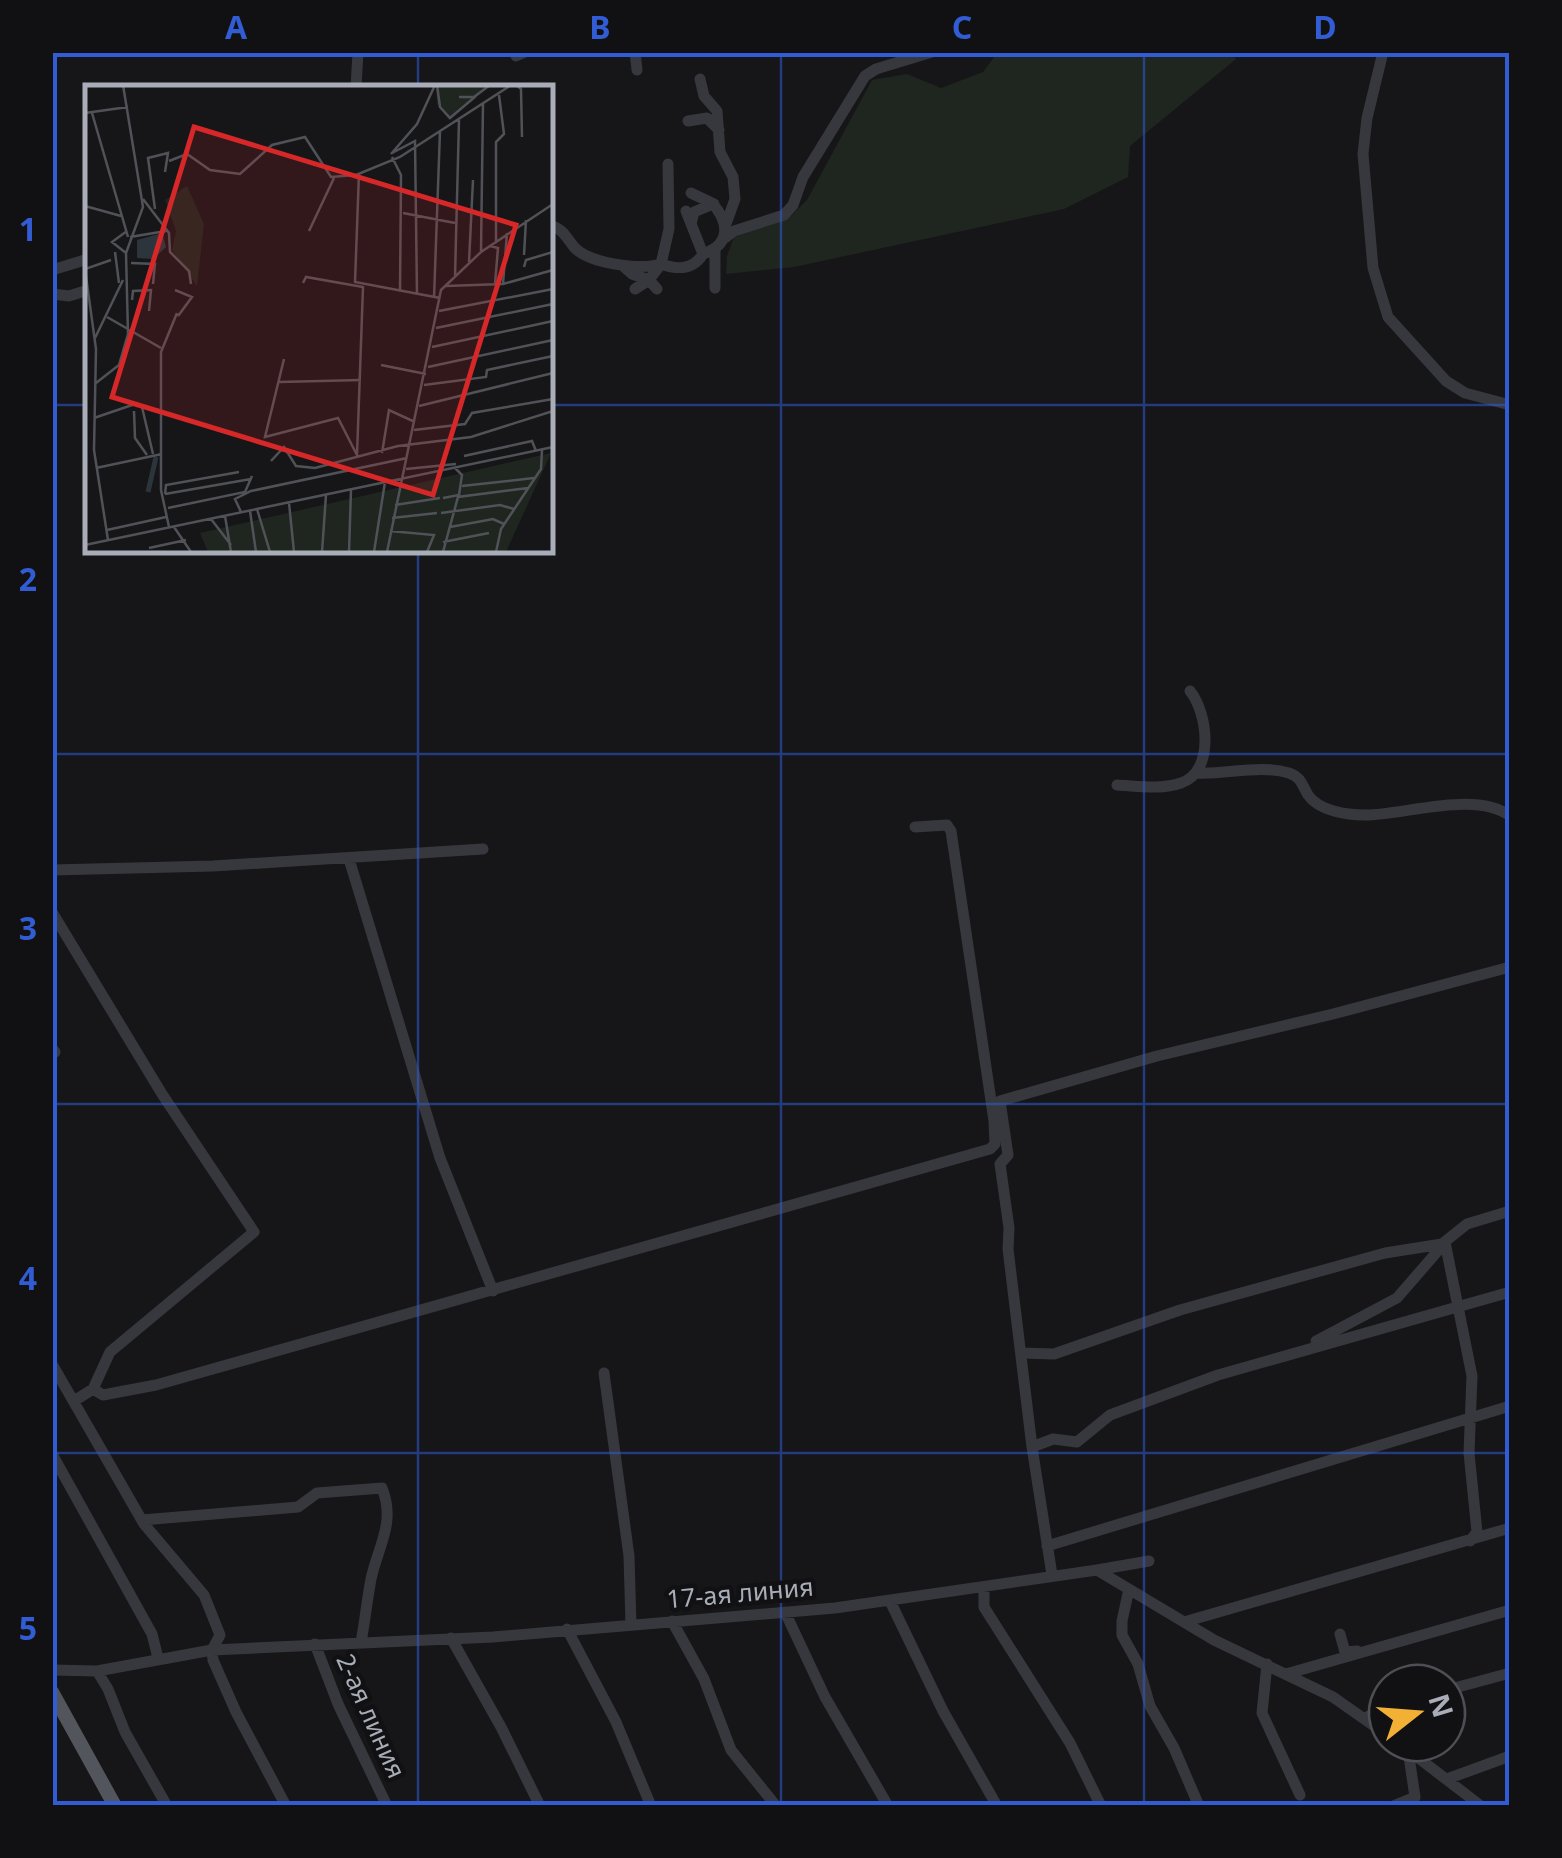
<svg xmlns="http://www.w3.org/2000/svg" width="1562" height="1858" viewBox="0 0 1562 1858" font-family="'Noto Sans',sans-serif">
	<rect width="100%" height="100%" fill="#161618"/>
	<path fill="#1e261f" d="M1231,52L1236,59L1130,146L1128,177L1064,209L794,267L726,274L727,256L734,237L792,215L807,200L872,80L907,74L941,88L983,72L997,53Z"/>
	<g fill="none" stroke-linecap="round" stroke-linejoin="round">
		<path stroke="#37383d" stroke-width="11" d="M635,52L637,70
			M1383,52L1367,118L1363,154L1373,268L1388,317L1446,381L1465,393L1510,405
			M516,56L525,52
			M700,79L704,96L717,111L720,152L733,177L735,199L726,224
			M356,88L358,52
			M688,121L707,118L719,130
			M691,193L714,204
			M691,224L694,212L713,204C730,224 730,245 703,254
			M550,225C563,229 566,237 574,247C589,264 640,270 661,264L669,229L668,164
			M725,238L734,231L784,215L793,205L803,177L865,76L876,69L932,52
			M715,250V288
			M623,266L632,274L649,280L661,264C678,270 693,270 703,254L686,211
			M52,270L88,259
			M635,289L649,280L657,289
			M52,294L69,296L88,290
			M1196,773C1227,775 1258,764 1289,773C1301,777 1302,785 1308,795C1319,811 1347,815 1365,815C1405,815 1476,790 1510,816
			M1117,785C1138,786 1161,790 1181,783C1215,772 1208,713 1190,691
			M349,859L440,1158L493,1291
			M52,870L213,866L483,849
			M52,912L162,1094L254,1232L110,1352L93,1389L74,1401
			M52,1048L55,1052
			M1445,1242L1472,1376L1469,1453L1477,1532L1470,1541
			M1316,1341L1397,1298L1443,1245
			M1021,1353L1054,1354L1180,1310L1385,1253L1442,1244L1467,1224L1510,1211
			M52,1364L144,1524L204,1595L220,1635L212,1650L213,1660L236,1712L286,1806
			M604,1373L629,1556L631,1625
			M93,1389L103,1395L156,1385L990,1149L995,1144L994,1121L951,831L947,825L915,827
			M1032,1447L1053,1439L1077,1442L1110,1415L1218,1375L1510,1292
			M52,1454L152,1634L158,1658
			M142,1520L298,1507L317,1493L382,1488C396,1523 378,1546 371,1579C367,1600 365,1621 361,1642
			M1047,1546L1510,1406
			M1097,1570L1149,1561
			M1052,1575L1032,1447L1008,1249L1009,1228L1000,1164L1008,1155L1000,1101L1157,1056L1333,1014L1510,967
			M984,1588V1607L1070,1743L1101,1806
			M1129,1589L1122,1621V1635L1138,1664L1150,1706L1174,1748L1199,1806
			M890,1601L943,1711L997,1806
			M785,1612L825,1697L888,1806
			M672,1621L704,1679L731,1750L776,1806
			M1184,1622L1510,1528
			M567,1629L616,1722L651,1806
			M1340,1634L1345,1652L1357,1651
			M451,1638L501,1727L540,1806
			M315,1644L338,1704L387,1806
			M1267,1664L1262,1713L1300,1795
			M52,1670L97,1671L212,1650L493,1637L835,1608L1097,1570L1214,1640L1333,1697L1387,1735
			M97,1671L108,1689L125,1732L167,1806
			M1286,1674L1510,1610
			M1447,1690L1510,1673
			M1365,1718L1387,1707
			M1399,1743L1481,1806
			M1447,1779L1510,1756
			M1393,1806L1415,1797L1408,1750"/>
		<path stroke="#53555c" stroke-width="14" d="M52,1692L115,1806"/>
	</g>
	<path fill="none" stroke="#325cd3" stroke-width="2.5" stroke-opacity="0.55" d="M418,52V88M781,52V1806M1144,52V1806M52,405H88M550,405H1510M418,550V1806M52,754H1510M52,1104H1510M52,1453H1510"/>
	<g text-anchor="middle" stroke-width="9" stroke-linejoin="round" paint-order="stroke">
		<g font-size="25" fill="#a8adb8" stroke="#111113">
			<text transform="translate(740 1593) rotate(-5)" y="9">17-ая линия</text>
			<text transform="translate(371 1716) rotate(66)" y="9">2-ая линия</text>
		</g>
	</g>
	<g transform="translate(85 85)">
		<rect width="468" height="468" fill="#161618"/>
		<path d="M351,0H404L364,35L352,19ZM102,101L119,139L112,201L87,165L91,146L80,115ZM466,368L421,467H123L115,448Z" fill="#1e261f"/>
		<path d="M77,148L81,162L68,174L52,173V155Z" fill="#2c353c"/>
		<path fill="none" stroke="#2c353c" stroke-width="5" d="M63,407L71,372"/>
		<path fill="none" stroke="#505258" stroke-width="2.5" d="M352,0L355,22L365,33L391,11M431,0L436,4L437,52M374,12H389L405,0M0,28L43,22M7,28L43,152M307,68L330,56L332,210M306,69L332,39L350,0M307,72L316,90L315,207M84,76L102,69L125,85L155,89L187,60L220,52L246,92L271,90L315,72L426,0M274,88L270,197L355,213M58,114L84,148L85,167L104,186L106,199M0,121L36,131M70,124L63,73L83,68L80,87M318,128L370,138M224,146L249,93M45,152L81,146M411,156V57L419,49L414,10M405,161L413,163L410,199M396,166L398,19M30,167L34,198M41,168L27,157L42,146M439,170L441,135M384,177L388,95M46,178L70,179L68,199M439,182L441,175L468,167M370,192L374,35M218,198L221,192L278,202L272,370M418,199L422,148M361,201L418,199L468,185M90,205L107,212L93,231M349,213L355,46M47,215L48,206L66,205L64,226M354,226L468,204M22,232L76,263M351,243L468,219M10,253L38,195M347,262L468,236M199,274L180,352L253,333L273,372M296,280L341,289M343,282L468,255M194,297L276,295M11,298L34,280L43,249L41,168L58,122L38,0M339,300L401,292L402,285L468,271M334,321L468,288M57,322L68,369M49,326L50,353L62,370M9,333L53,318M329,345L380,339L387,328L468,314M297,368L304,325L330,337M379,371L447,356L451,366M186,376L199,362L211,381L230,383L313,361L386,352L468,326M11,383L77,369M321,384L371,379M377,401L449,393M80,409L81,400L154,387M80,409L166,394M358,413L374,410L377,390L370,383M204,418L209,467M310,420L355,413M83,423L160,407L167,391M172,424L185,467M165,426L171,467M156,427L150,414L166,406L322,373M356,428L415,420L429,424M140,431L146,467M307,433L352,428M126,434L146,460M84,442L76,405V267L92,228M89,442L106,467M365,442L408,434L419,439M22,445L81,432M305,446L349,450L342,467M23,455L9,365L11,264L0,184L26,175M358,457L404,448M0,460L468,362M64,463L101,455M237,467L241,410M264,467L266,405M289,467L300,397M302,467L356,205L396,167L468,119M358,467L373,412L443,403M411,467L416,444L456,384L457,365"/>
		<path fill="#d62828" fill-opacity="0.15" stroke="#d62828" stroke-width="5" d="M109,42L431,140L348,410L27,312Z"/>
		<rect width="468" height="468" fill="none" stroke="#a8adb8" stroke-width="5"/>
	</g>
	<rect width="1562" height="1858" fill="none" stroke="#111113" stroke-width="110"/>
	<g transform="translate(1417 1713) rotate(73)"><circle r="48" fill="#111113" stroke="#4d4f55" stroke-width="2.5"/>
	<path d="M0-8L18 38L0 25L-18 38Z" fill="#f2b134"/>
	<text y="-15" font-size="28" font-weight="bold" text-anchor="middle" fill="#a8adb8">N</text>
	</g>
	<rect x="55" y="55" width="1452" height="1748" fill="none" stroke="#325cd3" stroke-width="4"/>
	<g font-size="32" text-anchor="middle" font-weight="bold" fill="#325cd3">
		<text x="236" y="39">A</text>
		<text x="600" y="39">B</text>
		<text x="962" y="39">C</text>
		<text x="1325" y="39">D</text>
		<text x="28" y="241">1</text>
		<text x="28" y="591">2</text>
		<text x="28" y="940">3</text>
		<text x="28" y="1290">4</text>
		<text x="28" y="1640">5</text>
	</g>
</svg>
